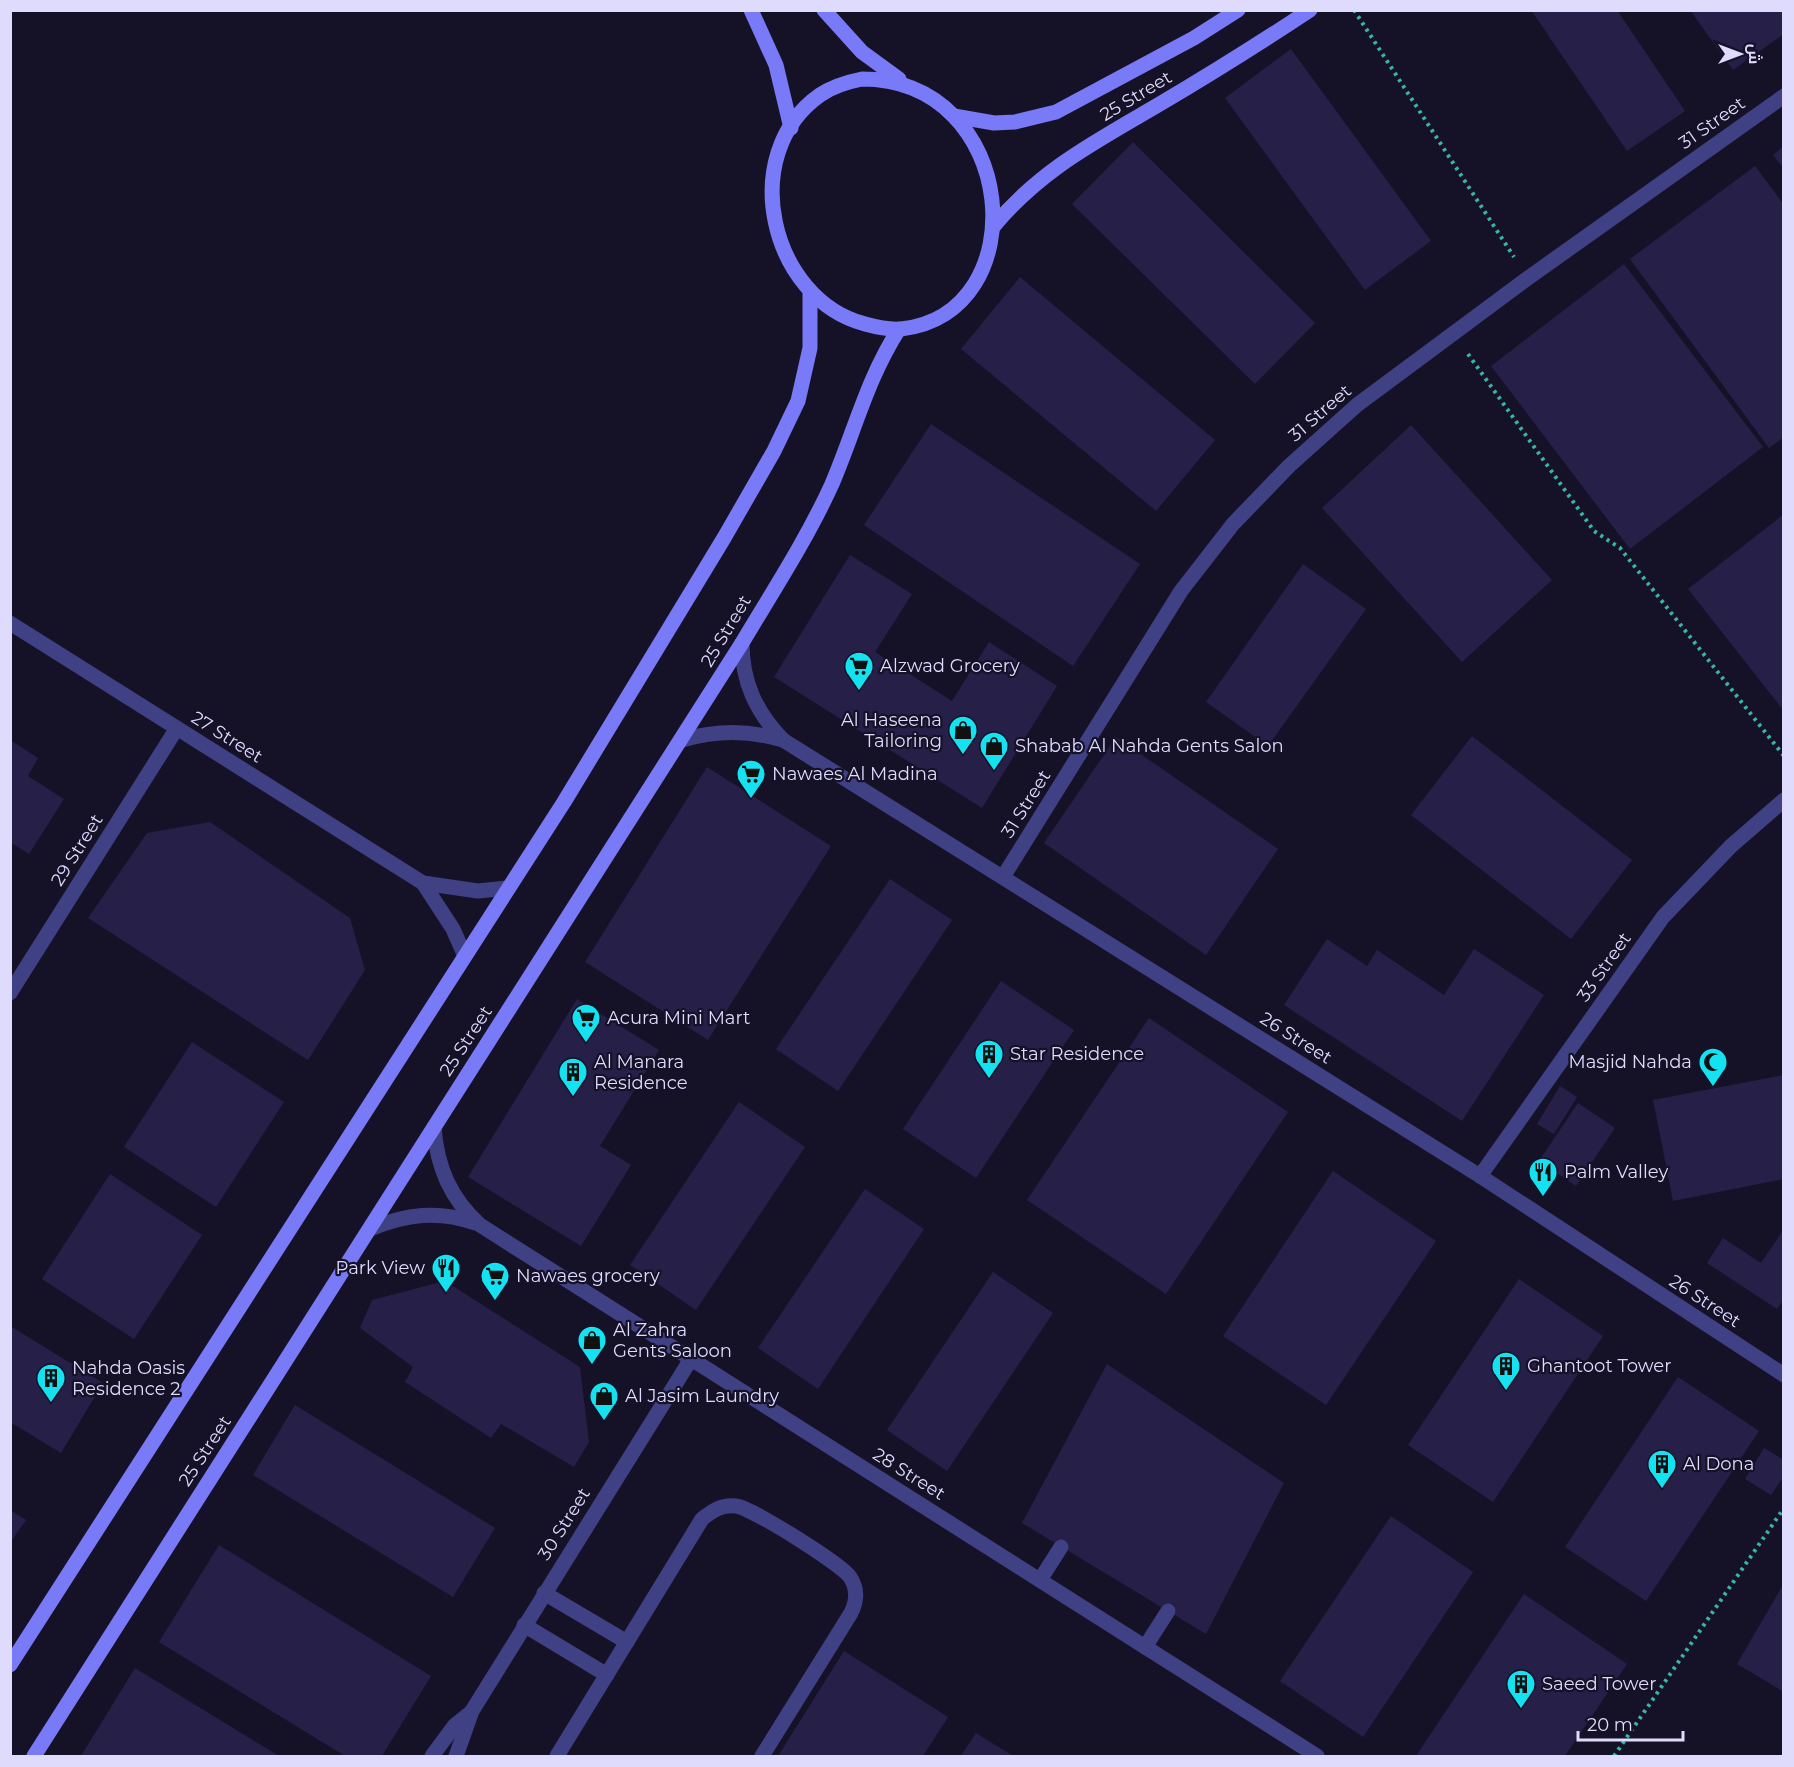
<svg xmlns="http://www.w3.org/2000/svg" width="1794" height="1767" font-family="Montserrat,Cairo,sans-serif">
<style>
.building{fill:#261f48}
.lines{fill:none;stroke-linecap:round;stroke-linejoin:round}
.path{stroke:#38b4a8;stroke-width:4;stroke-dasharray:3 4.5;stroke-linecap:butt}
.lane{stroke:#404084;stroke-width:15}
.street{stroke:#404084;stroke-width:15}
.secondary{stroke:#787af7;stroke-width:15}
.labels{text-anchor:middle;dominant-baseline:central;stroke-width:4.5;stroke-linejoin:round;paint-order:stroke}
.street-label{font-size:18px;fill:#dedbfd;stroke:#151228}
.poi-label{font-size:18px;fill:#dedbfd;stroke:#151228;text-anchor:start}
</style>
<rect width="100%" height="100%" fill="#151228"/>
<g class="building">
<path d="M1531,10H1617L1685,111L1627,151Z"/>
<path d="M1690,10H1784V34L1733,70Z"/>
<path d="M1291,49L1431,241L1365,290L1225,98Z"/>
<path d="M1133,142L1315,323L1255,384L1072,204Z"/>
<path d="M1784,146V169L1773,155Z"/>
<path d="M1755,166L1784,205V437L1769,448L1630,259Z"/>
<path d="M1624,264L1763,447L1630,549L1491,366Z"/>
<path d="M1020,277L1215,440L1156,511L961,349Z"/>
<path d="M931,424L1140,564L1073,666L864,525Z"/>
<path d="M1411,425L1552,580L1462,662L1322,508Z"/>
<path d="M1784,514V711L1688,589Z"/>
<path d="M850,555L912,594L875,652L952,701L989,642L1057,686L982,808L774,677Z"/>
<path d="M1303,564L1366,609L1268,746L1206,702Z"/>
<path d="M1472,736L1632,860L1571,939L1411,815Z"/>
<path d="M1116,737L1278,849L1206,955L1044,843Z"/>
<path d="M10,740L38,758L28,776L64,799L29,854L10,842Z"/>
<path d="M707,767L831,846L708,1040L585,962Z"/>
<path d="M210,822L350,918L365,970L308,1060L88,918L147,833Z"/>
<path d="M890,879L952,920L838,1091L776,1049Z"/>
<path d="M1327,939L1367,966L1377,950L1444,995L1474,949L1544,995L1462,1121L1284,1005Z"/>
<path d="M1001,981L1074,1030L976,1178L903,1129Z"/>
<path d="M577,999L659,1050L600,1146L631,1165L581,1246L468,1177Z"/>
<path d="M1149,1018L1288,1112L1166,1294L1027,1200Z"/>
<path d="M192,1042L284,1102L216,1207L124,1147Z"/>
<path d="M1784,1075V1179L1673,1201L1653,1100Z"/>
<path d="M1560,1086L1577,1097L1554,1134L1537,1124Z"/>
<path d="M739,1102L805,1147L696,1310L630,1265Z"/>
<path d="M1578,1103L1615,1128L1576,1186L1539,1161Z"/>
<path d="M1333,1171L1436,1241L1326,1405L1223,1336Z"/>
<path d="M110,1174L202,1235L134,1339L42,1279Z"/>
<path d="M865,1189L924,1229L818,1389L758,1348Z"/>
<path d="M1784,1229V1299L1777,1309L1707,1263L1723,1238L1761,1263Z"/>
<path d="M993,1272L1053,1313L947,1471L887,1430Z"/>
<path d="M1519,1279L1603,1336L1493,1502L1408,1445Z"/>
<path d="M445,1281L580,1367L589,1442L574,1467L501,1424L491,1438L405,1382L413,1367L360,1328L372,1300Z"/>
<path d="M10,1326L103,1383L61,1453L10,1422Z"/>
<path d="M1107,1364L1284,1483L1206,1634L1022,1523Z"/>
<path d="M1678,1377L1759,1431L1646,1601L1565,1547Z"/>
<path d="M295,1405L495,1528L453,1597L253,1475Z"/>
<path d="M1764,1448L1784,1460V1476L1771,1495L1745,1479Z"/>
<path d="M10,1510L26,1520L10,1543Z"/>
<path d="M1391,1516L1473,1572L1363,1737L1280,1681Z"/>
<path d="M219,1545L431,1676L382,1756H345L159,1642Z"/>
<path d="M1784,1583V1692L1737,1664Z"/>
<path d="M1524,1594L1627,1664L1565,1756H1416Z"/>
<path d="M844,1651L948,1717L923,1756H778Z"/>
<path d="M135,1668L279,1756H81Z"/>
<path d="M976,1733L1013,1756H961Z"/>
</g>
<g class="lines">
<g class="path">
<path d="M1354,10L1514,257"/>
<path d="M1468,354L1594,531L1620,548L1784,756"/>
<path d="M1614,1756L1784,1508"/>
</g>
<g class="lane">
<path d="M1040,1580L1061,1547"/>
<path d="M544,1593L627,1642"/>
<path d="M524,1625L607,1675"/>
<path d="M1145,1647L1168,1611"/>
<path d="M557,1756L702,1519C712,1511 722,1504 736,1506C752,1508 841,1564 850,1577C858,1589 857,1601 851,1613L762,1756"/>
</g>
<g class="street">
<path d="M10,623L423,883L478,891L507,888"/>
<path d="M742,643C742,682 756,712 783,740L1480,1176L1784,1375"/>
<path d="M682,740C717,730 748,730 783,740"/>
<path d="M1003,877L1181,591L1233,524L1289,466L1357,405L1528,278L1784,96"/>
<path d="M423,883L453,929L464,954"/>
<path d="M10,993L177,728"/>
<path d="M434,1127C437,1167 450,1198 480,1225L1317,1756"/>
<path d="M1480,1176L1663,917L1731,846L1784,800"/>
<path d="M370,1229C406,1214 438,1210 475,1223"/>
<path d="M432,1756L455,1725L470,1713"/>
<path d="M456,1756L472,1711L691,1359"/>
</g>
<g class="secondary">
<path d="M751,10L776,65L791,128"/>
<path d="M824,10L862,52L899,79"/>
<path d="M862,79C1019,79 1038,314 901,329C889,330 876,327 865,324C770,299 736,154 820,95C833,86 847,82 862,79Z"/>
<path d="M954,116L994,123L1015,122L1056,112L1194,38L1238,10"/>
<path d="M993,227C1040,170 1095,142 1158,105C1209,75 1260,43 1310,10"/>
<path d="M10,1665L564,802L724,538L774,451L798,401L810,348V293"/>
<path d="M34,1756L742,643C773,591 807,539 832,484C855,430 867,379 899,329"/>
</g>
</g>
<defs>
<g id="supermarket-pin" transform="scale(1.5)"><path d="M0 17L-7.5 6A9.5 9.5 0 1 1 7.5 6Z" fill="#14e2f1" stroke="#151228"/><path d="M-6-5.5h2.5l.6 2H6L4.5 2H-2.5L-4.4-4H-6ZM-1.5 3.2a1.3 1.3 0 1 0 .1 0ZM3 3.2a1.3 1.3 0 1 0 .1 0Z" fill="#111"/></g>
<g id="shop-pin" transform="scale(1.5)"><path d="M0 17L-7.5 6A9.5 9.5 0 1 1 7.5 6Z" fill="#14e2f1" stroke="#151228"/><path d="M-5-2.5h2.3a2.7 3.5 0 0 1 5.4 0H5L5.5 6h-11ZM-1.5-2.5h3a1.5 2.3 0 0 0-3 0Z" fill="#111"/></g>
<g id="building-pin" transform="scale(1.5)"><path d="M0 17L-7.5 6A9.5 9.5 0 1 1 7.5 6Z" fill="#14e2f1" stroke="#151228"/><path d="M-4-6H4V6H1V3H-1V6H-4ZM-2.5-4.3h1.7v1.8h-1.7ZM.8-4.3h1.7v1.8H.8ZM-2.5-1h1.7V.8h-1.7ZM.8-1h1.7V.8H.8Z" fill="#111"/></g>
<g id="mosque-pin" transform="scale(1.5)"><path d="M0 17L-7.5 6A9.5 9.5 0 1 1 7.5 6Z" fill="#14e2f1" stroke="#151228"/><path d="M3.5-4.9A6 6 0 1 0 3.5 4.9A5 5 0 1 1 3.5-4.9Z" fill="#111"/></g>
<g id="restaurant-pin" transform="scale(1.5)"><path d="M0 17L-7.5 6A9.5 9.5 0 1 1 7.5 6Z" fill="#14e2f1" stroke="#151228"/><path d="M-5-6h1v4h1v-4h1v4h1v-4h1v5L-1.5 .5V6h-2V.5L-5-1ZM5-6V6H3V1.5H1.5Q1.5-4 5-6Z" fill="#111"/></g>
</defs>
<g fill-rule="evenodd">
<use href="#supermarket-pin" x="859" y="666"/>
<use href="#shop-pin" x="963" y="730"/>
<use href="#shop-pin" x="994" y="746"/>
<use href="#supermarket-pin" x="751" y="774"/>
<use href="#supermarket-pin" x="586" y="1018"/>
<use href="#building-pin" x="989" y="1054"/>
<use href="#mosque-pin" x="1713" y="1062"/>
<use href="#building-pin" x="573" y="1072"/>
<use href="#restaurant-pin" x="1543" y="1172"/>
<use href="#restaurant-pin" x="446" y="1268"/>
<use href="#supermarket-pin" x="495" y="1276"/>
<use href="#shop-pin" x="592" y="1340"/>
<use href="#building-pin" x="1506" y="1366"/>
<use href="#building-pin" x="51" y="1378"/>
<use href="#shop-pin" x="604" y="1396"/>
<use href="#building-pin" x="1662" y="1464"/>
<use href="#building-pin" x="1521" y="1684"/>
</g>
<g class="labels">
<g class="street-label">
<text transform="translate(1136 96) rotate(-31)">25 Street</text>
<text transform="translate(1712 123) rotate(-35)">31 Street</text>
<text transform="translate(1320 413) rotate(-41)">31 Street</text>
<text transform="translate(726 631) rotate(-59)">25 Street</text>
<text transform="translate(227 737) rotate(32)">27 Street</text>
<text transform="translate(1026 804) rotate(-58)">31 Street</text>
<text transform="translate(77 850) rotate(-58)">29 Street</text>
<text transform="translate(1604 967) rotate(-55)">33 Street</text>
<text transform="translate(1296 1038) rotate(32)">26 Street</text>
<text transform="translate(466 1041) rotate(-57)">25 Street</text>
<text transform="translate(1705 1301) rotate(33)">26 Street</text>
<text transform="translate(205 1451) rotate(-57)">25 Street</text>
<text transform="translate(909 1474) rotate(32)">28 Street</text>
<text transform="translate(564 1524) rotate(-58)">30 Street</text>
</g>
<g class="poi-label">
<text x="880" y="666">Alzwad Grocery</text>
<text x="942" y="720" text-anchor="end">Al Haseena<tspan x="942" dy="21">Tailoring</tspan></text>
<text x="1015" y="746">Shabab Al Nahda Gents Salon</text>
<text x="772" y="774">Nawaes Al Madina</text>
<text x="607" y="1018">Acura Mini Mart</text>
<text x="1010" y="1054">Star Residence</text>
<text x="594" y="1062">Al Manara<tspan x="594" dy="21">Residence</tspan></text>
<text x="1692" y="1062" text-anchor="end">Masjid Nahda</text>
<text x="1564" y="1172">Palm Valley</text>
<text x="425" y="1268" text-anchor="end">Park View</text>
<text x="516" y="1276">Nawaes grocery</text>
<text x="613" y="1330">Al Zahra<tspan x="613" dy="21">Gents Saloon</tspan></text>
<text x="1527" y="1366">Ghantoot Tower</text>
<text x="72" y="1368">Nahda Oasis<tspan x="72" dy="21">Residence 2</tspan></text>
<text x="625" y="1396">Al Jasim Laundry</text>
<text x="1683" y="1464">Al Dona</text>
<text x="1542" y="1684">Saeed Tower</text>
</g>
</g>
<rect width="1794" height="1767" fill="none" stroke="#dedbfd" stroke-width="24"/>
<g transform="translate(1740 54) rotate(90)" stroke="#151228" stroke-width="4.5" paint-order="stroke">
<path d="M0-4.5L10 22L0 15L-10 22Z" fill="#dedbfd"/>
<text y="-9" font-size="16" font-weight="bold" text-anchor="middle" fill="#dedbfd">ش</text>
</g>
<path d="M1578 1731v9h105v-9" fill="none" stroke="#dedbfd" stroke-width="3"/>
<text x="1587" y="1731" font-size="18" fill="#dedbfd" stroke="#151228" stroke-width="4.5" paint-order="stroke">20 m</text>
</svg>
